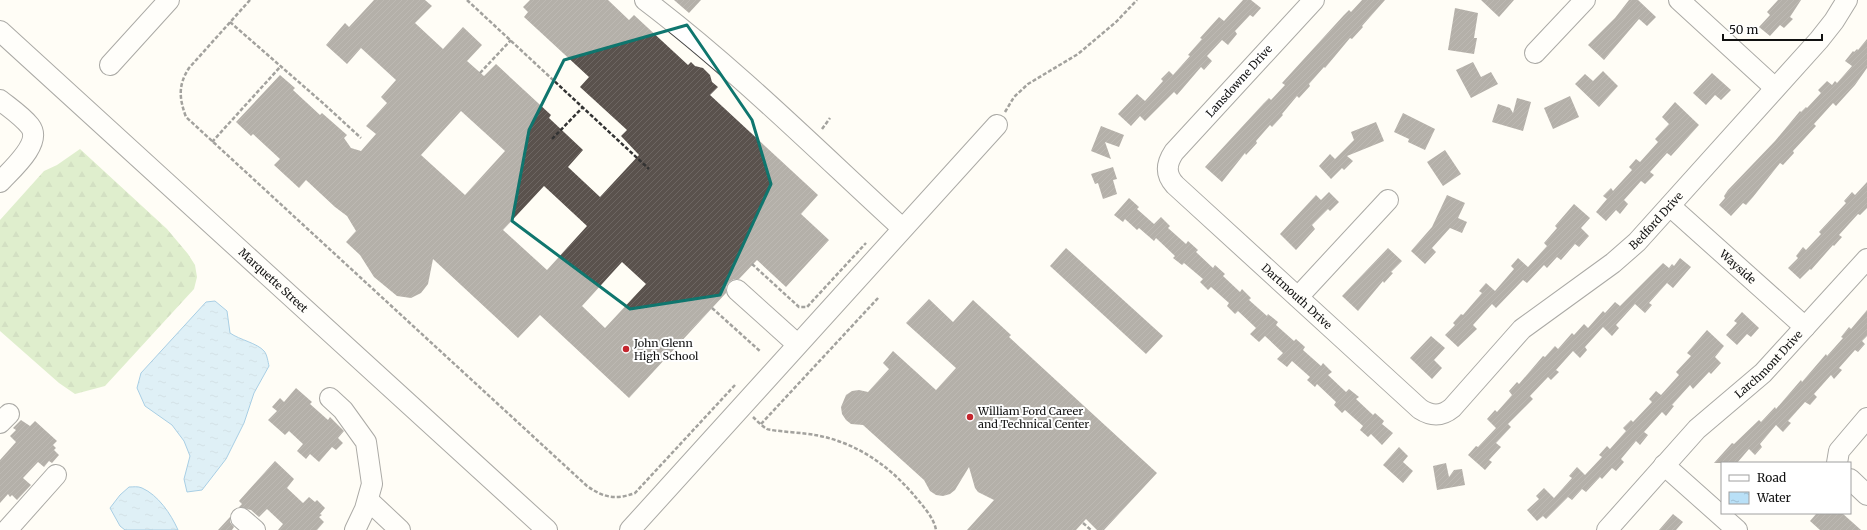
<svg xmlns="http://www.w3.org/2000/svg" width="1867" height="530" font-family="Merriweather,serif">
<style>
.forest{fill:url(#forest-firs)}
.water{fill:url(#water-ripples);stroke:#3f96cf}
.building{fill:url(#building-hatch);fill-rule:evenodd}
.lines{fill:none;stroke-linecap:round;stroke-linejoin:round}
.minor-casing{stroke:#444;stroke-width:22}
.path{stroke:#333;stroke-width:2.5;stroke-dasharray:4 2;stroke-linecap:butt}
.minor{stroke:#fff;stroke-width:20}
.marked{fill:none;stroke:#0f766e;stroke-width:3;stroke-linejoin:round}
.poi-dot{fill:#c4262e;stroke:#fff;stroke-width:1.5}
.labels{text-anchor:middle;dominant-baseline:central;stroke-width:4;stroke-linejoin:round;paint-order:stroke}
.street-label{font-size:11px;fill:#111;stroke:#fff}
.poi-label{font-size:11px;fill:#111;stroke:#fff;text-anchor:start}
</style>
<defs>
<pattern id="forest-firs" width="22" height="20" patternUnits="userSpaceOnUse"><rect width="22" height="20" fill="#b9dc9c"/><path d="M5 1l3.5 6h-7zM16 11l3.5 6h-7z" fill="#9ebc85"/></pattern>
<pattern id="water-ripples" width="26" height="14" patternUnits="userSpaceOnUse"><rect width="26" height="14" fill="#b9e0f7"/><path d="M2 4q2-2 4 0t4 0M15 11q2-2 4 0t4 0" fill="none" stroke="#9ebfd3"/></pattern>
<pattern id="building-hatch" width="6" height="6" patternUnits="userSpaceOnUse"><rect width="6" height="6" fill="#5a524d"/><path d="M-1 1l2-2M0 6l6-6M5 7l2-2" fill="none" stroke="#6d6662"/></pattern>
</defs>
<rect width="100%" height="100%" fill="#fffdf5"/>
<path class="forest" d="M80,149L167,229L188,254L195,265L197,277L194,289L105,386L75,394L59,383L0,331V220L44,171L57,165Z"/>
<g class="water">
<path d="M215,301L227,311L230,333C240,340 257,343 264,351C267,354 268,362 269,366L254,393L244,423L226,459L202,490L187,492L184,479L190,456L184,441L172,425L145,406L137,388L141,373L206,302Z"/>
<path d="M129,487C133,487 138,486 142,488C158,495 171,514 178,530H125L120,526L110,508L120,495Z"/>
</g>
<g class="building">
<path d="M374,0H425L432,6L415,23L443,49L463,27L482,45L467,61L484,76L496,64L551,115L549,118L583,150L568,167L600,197L639,155L621,136L627,130L580,87L589,77L524,17L528,12L523,7L530,0H608L629,20L634,15L688,65L691,62L695,66L703,68L710,75L712,82L718,87L710,95L818,195L801,214L829,240L786,287L757,260L739,279H734L729,282L726,287V293L629,398L540,315L518,338L433,259L428,284L421,293L411,298L397,296L374,277L360,255L346,242L356,231L347,216L335,207L306,180L299,188L274,165L280,159L253,134L251,136L236,122L280,75L295,88L293,90L320,115L322,113L347,135L344,138L351,148L361,151L376,134L366,126L387,103L381,97L396,80L361,48L347,64L326,45L345,23L349,27ZM461,111L505,151L465,195L421,155ZM544,186L587,226L547,270L503,230ZM622,262L646,284L605,328L582,306Z"/>
<path d="M674,0H701L689,13Z"/>
<path d="M1243,0H1251L1261,8L1253,17L1250,15L1235,31L1237,34L1228,45L1222,40L1207,56L1212,61L1204,70L1201,67L1177,95L1174,92L1145,121L1140,116L1131,126L1118,114L1137,94L1145,101L1163,81L1161,79L1169,71L1173,75L1190,56L1188,55L1202,39L1200,38L1219,17L1224,21Z"/>
<path d="M1362,0H1385L1362,26L1363,27L1352,39L1350,38L1325,68L1324,67L1309,84L1310,86L1299,98L1297,96L1282,114L1283,115L1272,127L1270,125L1256,141L1257,143L1246,155L1245,153L1222,182L1205,167L1264,103L1269,98L1271,100L1285,85L1282,83L1344,15L1349,10L1351,12Z"/>
<path d="M1481,0H1514L1499,17Z"/>
<path d="M1629,0H1638L1656,17L1647,26L1639,19L1604,60L1588,45L1615,18Z"/>
<path d="M1778,0H1801L1790,17L1793,19L1784,28L1780,25L1770,36L1759,27L1770,15L1767,12Z"/>
<path d="M1455,8L1478,13L1474,38H1477L1474,54L1448,50Z"/>
<path d="M1867,39V68L1855,85L1836,106L1833,103L1814,124L1816,126L1793,151L1794,153L1783,165L1780,163L1753,197L1746,205L1743,203L1731,216L1719,205L1725,198L1724,196L1728,190L1775,141L1800,111L1801,112L1806,107L1807,108L1821,93L1818,90L1827,81L1832,85L1835,81L1837,83L1852,66L1845,61L1853,51L1854,52L1857,49L1858,50Z"/>
<path d="M1473,62L1481,77L1491,72L1498,84L1471,98L1456,70Z"/>
<path d="M1603,71L1618,86L1599,107L1575,84L1585,74L1593,81Z"/>
<path d="M1712,73L1731,90L1721,100L1715,95L1706,105L1693,93Z"/>
<path d="M1570,96L1579,117L1553,129L1544,108Z"/>
<path d="M1517,98L1531,102L1523,131L1492,122L1498,104L1510,108L1513,113Z"/>
<path d="M1675,102L1699,125L1671,156L1667,153L1650,172L1654,175L1645,184L1641,181L1624,200L1628,204L1620,214L1616,210L1606,221L1596,212L1607,199L1603,196L1611,188L1613,191L1632,170L1629,167L1636,159L1640,162L1658,142L1655,139L1669,124L1662,117Z"/>
<path d="M1403,113L1435,129L1425,150L1408,142L1409,139L1394,132Z"/>
<path d="M1376,122L1384,141L1347,156L1353,161L1344,170L1342,168L1331,179L1319,166L1330,154L1335,159L1354,140L1351,132Z"/>
<path d="M1101,126L1124,135L1119,147L1105,142L1111,159L1091,151Z"/>
<path d="M1445,150L1461,174L1443,186L1427,162Z"/>
<path d="M1113,167L1117,179L1113,180L1117,194L1103,199L1098,183L1095,184L1091,174Z"/>
<path d="M1867,182V208L1860,215L1858,214L1839,235L1842,237L1834,246L1833,245L1811,270L1810,269L1800,279L1788,268L1798,258L1796,256L1803,247L1806,250L1821,234L1819,232L1846,203L1844,201L1852,192L1855,195Z"/>
<path d="M1329,192L1339,202L1330,211L1328,209L1312,225L1315,229L1296,250L1280,234L1316,195L1321,200Z"/>
<path d="M1447,195L1465,203L1458,218L1467,222L1462,233L1450,228L1432,248L1436,252L1425,264L1411,251L1432,227Z"/>
<path d="M1129,198L1139,207L1137,209L1154,224L1161,217L1170,226L1168,228L1186,244L1188,241L1198,250L1196,252L1213,268L1215,265L1225,274L1223,276L1240,292L1242,289L1251,298L1249,300L1267,316L1268,314L1278,322L1276,325L1294,341L1296,339L1305,347L1303,350L1321,366L1323,363L1332,372L1328,375L1346,392L1349,389L1359,397L1356,399L1373,415L1375,413L1384,421L1382,424L1393,433L1382,445L1371,434L1368,437L1360,430L1363,426L1345,410L1342,413L1334,405L1336,402L1317,384L1315,387L1307,380L1310,377L1292,361L1287,367L1277,359L1283,353L1265,336L1259,342L1250,334L1256,328L1238,311L1235,314L1227,306L1229,303L1211,287L1208,290L1200,282L1203,279L1184,263L1182,265L1173,258L1175,256L1156,238L1154,241L1139,228L1137,230L1125,219L1123,222L1114,215Z"/>
<path d="M1574,204L1590,218L1581,228L1589,236L1579,247L1575,244L1561,260L1557,257L1547,268L1544,265L1527,283L1523,280L1496,308L1492,304L1473,325L1477,329L1458,347L1445,335L1455,325L1453,323L1461,314L1463,315L1482,293L1479,291L1486,283L1495,291L1514,269L1511,266L1518,258L1528,267L1547,246L1544,243L1557,228L1555,226Z"/>
<path d="M1066,248L1163,336L1146,354L1050,266Z"/>
<path d="M1388,248L1402,261L1391,272L1393,273L1384,283L1383,281L1358,311L1342,296Z"/>
<path d="M1680,258L1691,267L1673,288L1667,283L1649,303L1652,305L1645,313L1635,304L1616,325L1619,328L1612,336L1603,327L1585,347L1587,350L1580,358L1573,351L1556,370L1559,372L1551,380L1548,377L1530,396L1533,399L1508,424L1511,427L1496,443L1501,447L1489,460L1492,462L1485,470L1468,455L1476,446L1478,447L1496,428L1487,419L1495,410L1497,412L1512,395L1509,391L1517,382L1519,384L1543,356L1545,357L1555,346L1558,349L1572,333L1574,335L1584,324L1588,328L1603,311L1605,313L1615,302L1620,306L1663,263L1669,268L1672,264L1674,266Z"/>
<path d="M929,299L953,322L973,300L1011,335L1009,337L1157,473L1104,530H1097L1086,519L1076,530H967L994,500L978,492L975,488L969,467L955,490L950,494L943,496L936,495L930,491L924,480L863,425L851,424L846,420L842,414L841,407L846,395L852,391L859,390L868,392L889,369L883,363L893,351L936,390L956,368L906,323Z"/>
<path d="M1867,310V336L1862,341L1865,344L1858,352L1855,350L1839,368L1842,370L1834,379L1831,375L1814,394L1817,397L1810,405L1805,402L1788,421L1791,423L1783,432L1776,425L1760,444L1762,447L1755,455L1749,449L1737,463H1714L1732,443L1734,444L1759,420L1761,422L1775,407L1776,409L1801,380L1802,382L1826,354L1827,356L1843,338L1841,337L1849,327L1851,329Z"/>
<path d="M1742,312L1759,328L1751,337L1747,334L1737,345L1726,335L1737,323L1734,321Z"/>
<path d="M1707,330L1724,346L1715,357L1721,363L1711,374L1709,372L1693,389L1690,385L1672,405L1674,406L1666,416L1662,412L1644,432L1648,435L1640,445L1636,441L1621,459L1624,462L1616,471L1612,468L1602,479L1600,477L1586,492L1582,489L1572,500L1568,497L1546,519L1543,516L1537,521L1527,510L1539,499L1536,496L1544,488L1554,498L1572,478L1569,476L1577,467L1585,475L1602,457L1599,455L1607,446L1610,449L1626,431L1623,428L1631,420L1633,422L1652,402L1649,399L1656,391L1661,395L1679,375L1676,372L1691,356L1687,353Z"/>
<path d="M1431,336L1445,348L1434,360L1442,368L1432,379L1410,358Z"/>
<path d="M296,388L312,402L310,404L328,420L330,417L344,431L338,438L343,443L336,450L332,447L319,462L310,454L306,459L297,451L303,444L289,431L285,435L268,420L277,411L272,407L280,398L284,402Z"/>
<path d="M21,420L30,426L35,421L57,441L53,445L56,448L54,450L59,455L52,463L49,461L44,467L38,462L23,478L31,485L17,500L12,495L10,497L8,494L0,503V460L16,442L10,436L16,430L13,428Z"/>
<path d="M1399,447L1408,456L1403,462L1413,471L1403,483L1383,465Z"/>
<path d="M275,461L294,479L287,488L303,503L309,497L315,502L317,500L325,508L320,514L322,515L319,517L324,522L317,530H278L283,524L267,509L259,517L251,510L239,507L242,504L239,501Z"/>
<path d="M1446,463L1449,477L1454,470L1462,469L1465,485L1437,490L1433,466Z"/>
<path d="M1817,513H1842L1861,530H1820L1810,521Z"/>
<path d="M1673,514L1683,522L1676,530H1659Z"/>
<path d="M230,517V522L234,527L232,530H218Z"/>
</g>
<g class="lines">
<g class="minor-casing">
<g id="minor">
<path d="M645,0C736,69 818,151 902,228"/>
<path id="s1" d="M1314,0L1174,152C1166,164 1165,174 1175,185L1420,409C1431,416 1441,417 1452,408L1522,329L1613,263L1637,242L1819,40L1834,21L1847,0"/>
<path d="M1679,0L1775,88"/>
<path id="s2" d="M0,31L547,530"/>
<path d="M1535,53L1585,0"/>
<path d="M110,65L169,0"/>
<path d="M0,100C10,108 22,116 30,126C43,143 11,170 0,182"/>
<path id="s3" d="M1670,206L1805,327"/>
<path d="M737,290L797,344"/>
<path d="M1298,297L1388,200"/>
<path d="M330,398L343,410L366,442L372,484L365,509L355,530"/>
<path d="M0,423L9,414"/>
<path d="M1837,463L1839,451L1867,418"/>
<path d="M1664,465L1737,530"/>
<path d="M1850,479L1867,495"/>
<path d="M368,500L400,530"/>
<path d="M241,518L255,530"/>
<path d="M7,530L56,475"/>
<path d="M630,530L997,125"/>
<path id="s4" d="M1607,530L1697,429L1763,373L1867,259"/>
</g>
</g>
<g class="path">
<path d="M250,0L189,68C178,85 179,98 186,117L587,486C604,498 616,500 635,493L735,385"/>
<path d="M467,0L649,169"/>
<path d="M230,22L324,104L361,138"/>
<path d="M480,73L511,40"/>
<path d="M1005,112L1014,97L1028,84L1078,54L1116,22L1137,0"/>
<path d="M822,129L830,118"/>
<path d="M552,139L583,107"/>
<path d="M212,142L281,66"/>
<path d="M752,264L799,307H807L866,243"/>
<path d="M712,308L761,352"/>
<path d="M753,417C757,421 762,426 767,429C771,431 807,433 815,435C855,442 887,464 913,494C921,504 934,517 936,530"/>
<path d="M761,424L879,297"/>
<path d="M1083,523L1091,530"/>
</g>
<use href="#minor" class="minor"/>
</g>
<path d="M0 0H1867V530H0ZM687,25L752,120L771,184L720,295L630,309L512,221L529,130L564,60Z" fill="#fffdf5" fill-opacity=".55" fill-rule="evenodd"/>
<path class="marked" d="M687,25L752,120L771,184L720,295L630,309L512,221L529,130L564,60Z"/>
<g class="poi-dot">
<circle cx="626" cy="349" r="4"/>
<circle cx="970" cy="417" r="4"/>
</g>
<g class="labels">
<g class="street-label">
<text transform="translate(1239 81) rotate(-48)">Lansdowne Drive</text>
<text stroke="none"><textPath href="#s1" startOffset="888">Bedford Drive</textPath></text>
<text stroke="none"><textPath href="#s3" startOffset="91">Wayside</textPath></text>
<text stroke="none"><textPath href="#s2" startOffset="370">Marquette Street</textPath></text>
<text stroke="none"><textPath href="#s1" startOffset="408">Dartmouth Drive</textPath></text>
<text stroke="none"><textPath href="#s4" startOffset="232">Larchmont Drive</textPath></text>
</g>
<g class="poi-label">
<text x="634" y="343">John Glenn<tspan x="634" dy="13">High School</tspan></text>
<text x="978" y="411">William Ford Career<tspan x="978" dy="13">and Technical Center</tspan></text>
</g>
</g>
<rect x="1721" y="462" width="130" height="52" fill="#ffffff" stroke="#a0a0a0"/>
<rect x="1729" y="475" width="20" height="6" fill="#ffffff" stroke="#a0a0a0"/>
<text x="1757" y="482" font-size="12" fill="#111111">Road</text>
<rect x="1729" y="492" width="20" height="12" fill="url(#water-ripples)" stroke="#a0a0a0"/>
<text x="1757" y="502" font-size="12" fill="#111111">Water</text>
<path d="M1723 34v6h99v-6" fill="none" stroke="#111111" stroke-width="2"/>
<text x="1729" y="34" font-size="12" fill="#111111" stroke="#ffffff" stroke-width="3" paint-order="stroke">50 m</text>
</svg>
